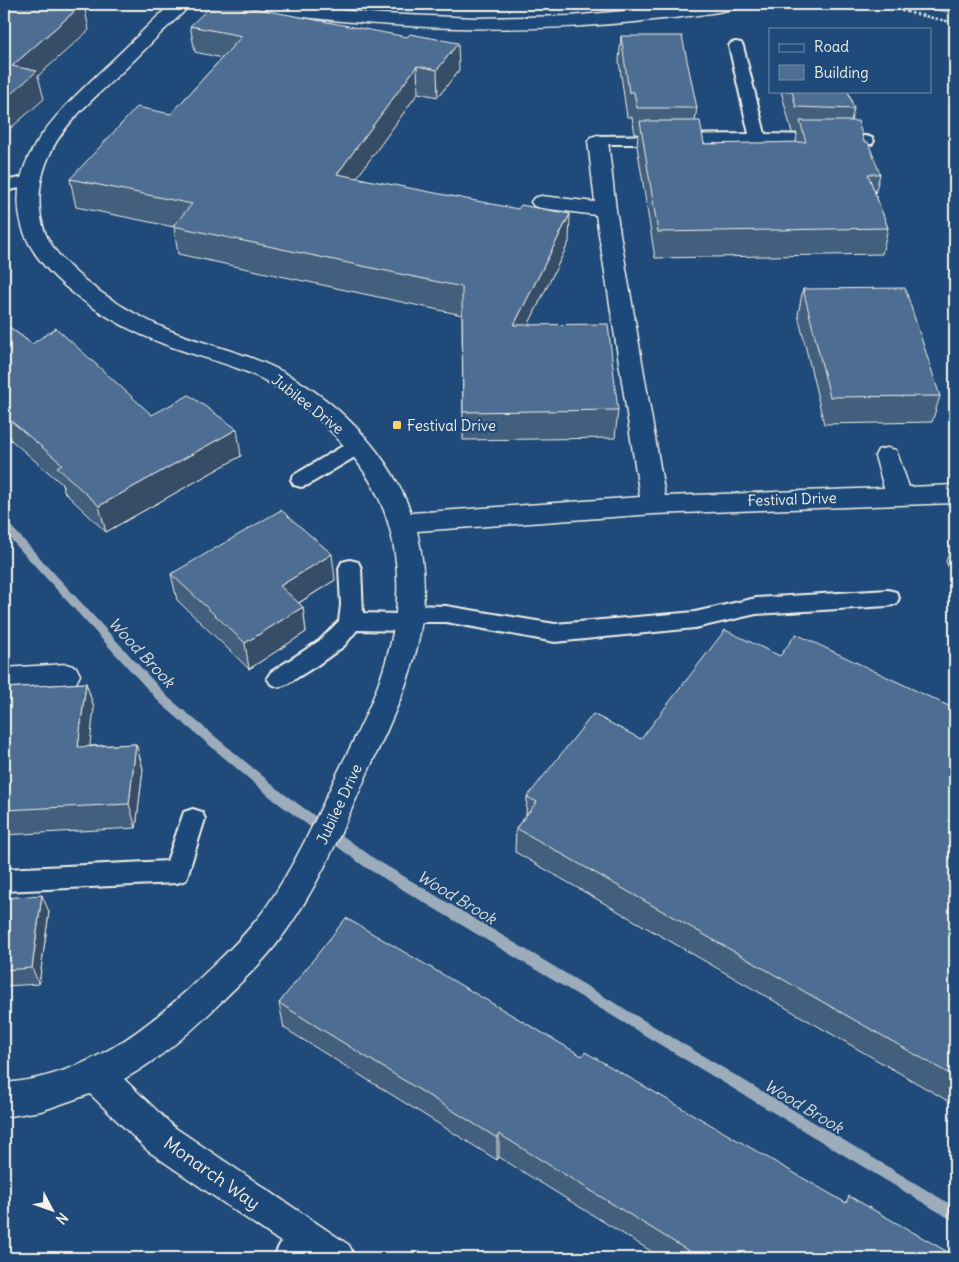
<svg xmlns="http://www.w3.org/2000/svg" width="959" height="1262" font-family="Delius,sans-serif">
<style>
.water{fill:#627e9d;stroke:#9cacbb}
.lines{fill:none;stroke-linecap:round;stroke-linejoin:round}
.stream{fill:#9cacbb;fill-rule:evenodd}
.lane-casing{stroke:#f4f1e8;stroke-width:4}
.street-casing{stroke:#f4f1e8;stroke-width:3}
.secondary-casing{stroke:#f4f1e8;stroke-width:3}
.path{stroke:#f4f1e8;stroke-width:2.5;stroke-dasharray:2.5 2.5;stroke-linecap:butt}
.lane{fill:#1f4a7a;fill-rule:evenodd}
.street{fill:#1f4a7a;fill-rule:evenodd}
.secondary{fill:#1f4a7a;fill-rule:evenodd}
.wall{fill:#425f7e;stroke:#f4f1e8}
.shaded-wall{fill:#364d66;stroke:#f4f1e8}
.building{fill:#4d6e92;stroke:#f4f1e8}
.poi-dot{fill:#ffd166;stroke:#1f4a7a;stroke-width:2}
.labels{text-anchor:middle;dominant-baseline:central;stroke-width:4.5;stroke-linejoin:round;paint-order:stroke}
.street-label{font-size:15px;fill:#f4f1e8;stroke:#1f4a7a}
.poi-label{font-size:15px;fill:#f4f1e8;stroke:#1f4a7a;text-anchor:start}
.water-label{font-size:16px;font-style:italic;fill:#dee0dd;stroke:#1f4a7a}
.near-street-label{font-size:18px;fill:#f4f1e8;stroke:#1f4a7a}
</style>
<rect width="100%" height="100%" fill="#1f4a7a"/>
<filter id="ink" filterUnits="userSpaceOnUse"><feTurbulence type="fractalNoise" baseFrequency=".02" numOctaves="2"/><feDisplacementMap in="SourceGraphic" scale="10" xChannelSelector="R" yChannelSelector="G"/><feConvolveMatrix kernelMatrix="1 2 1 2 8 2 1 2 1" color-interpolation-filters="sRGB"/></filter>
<g filter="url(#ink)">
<path class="water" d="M912,4H955V14Z"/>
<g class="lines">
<path class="stream" d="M4,522L8,523L169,698L283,793L375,859L955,1207V1222L365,867L275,801L161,704L4,532Z"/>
<g class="lane-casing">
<g id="lane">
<path d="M736,42L741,43L743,46L765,134L866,136L872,138L874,141L872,144H592L590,141L592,138L598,136L749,134L729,46L731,43Z"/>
<path d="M30,176L36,177L38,181L36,185L4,191V181Z"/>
<path d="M358,439L365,441L368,446L365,451L308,485L301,487L294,485L291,480L294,475L351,441Z"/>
<path d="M350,560L358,562L361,568L363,613L399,614L401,607L409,605L446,606L555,624L695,612L756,598L888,590L896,592L899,598L896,604L888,606L756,614L695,628L555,642L446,622H418L416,629L408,631L357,630L344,646L316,666L287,684L279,687L271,684L267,678L271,672L319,641L339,621L341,605L339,568L342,562Z"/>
<path d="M193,809L202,812L205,819L186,880L177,883L4,891V869L167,861L184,812Z"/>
<path d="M304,1221L315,1225L319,1236L307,1258H274C279,1243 289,1227 304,1221Z"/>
</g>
</g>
<g class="street-casing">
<g id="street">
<path d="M171,4H190C182,15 170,24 160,34C144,50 128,67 111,82C89,103 64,124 51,152C38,178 35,210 47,237C66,276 132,315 171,331C211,347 254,354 292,377C344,407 391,457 411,513L640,497L596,215L541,208L534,206L531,202L534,198L541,196L595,202L588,141L591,137L598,135L605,137L608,141L616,210L665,496L884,488L875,456L878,450L887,448L896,450L909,487L955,485V503L654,514L417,531C439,626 405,691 367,774C342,831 318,888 281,938C263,963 240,983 219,1004C190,1033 160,1059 124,1079L174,1127L349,1245L355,1258H304L148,1151L90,1094L41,1111L4,1117V1083C84,1077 144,1032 200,978C224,956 248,933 267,906C296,863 316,819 338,772C356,736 375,700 386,661C407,592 400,516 355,459C330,427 299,399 264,380C232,363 197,357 164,344C115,326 37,280 22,226C4,160 58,113 100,72C124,50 147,26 171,4Z"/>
<path d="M66,664L76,667L80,675L76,683L66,686L4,690V668Z"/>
</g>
</g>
<g class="secondary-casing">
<path id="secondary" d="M232,4H277L382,14L476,18L570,16L700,4H740L737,8C704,16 669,18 635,22C504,35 372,28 241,9L235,8Z"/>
</g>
<path class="path" d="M872,4L955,23"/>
<use href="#lane" class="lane"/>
<use href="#street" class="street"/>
<use href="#secondary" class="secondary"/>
</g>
<g class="wall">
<path d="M190,26L459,70L438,97L418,93L357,177L569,242L528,325L618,410L615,438L463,440L462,315L178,254L174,227L76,207L70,179L171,114L222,58L195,52Z"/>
<path d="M621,36L697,108L695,121L704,144L796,143L797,133H792L781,91H848L854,109L851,121L864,142L880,174L875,194L888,228L882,254L655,258L637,146L638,134H635L632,117H627L619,61Z"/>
<path d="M803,289L940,396L932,422L824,424L798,315Z"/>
<path d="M4,323L32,344L152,415L241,456L106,532L65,493L62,484L4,434Z"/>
<path d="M953,543H955V586L946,561Z"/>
<path d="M171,574L335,580L299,603L303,607L306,632L249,669L177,600Z"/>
<path d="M780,656L955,709V1105L515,852L516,828L526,815L527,797L641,739Z"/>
<path d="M86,683L94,708L89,746L136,744L143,769L136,828L4,835V688Z"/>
<path d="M4,898L49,912L39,984L4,986Z"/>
<path d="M279,1003L582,1056L845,1203L955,1258H662L499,1157L497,1160L284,1028Z"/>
</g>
<g class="shaded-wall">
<path d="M83,4H84L89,30L38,76L44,99L4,134V100L12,66Z"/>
<path d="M458,43L459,70L438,97L437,70Z"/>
<path d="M417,66L418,93L340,201L337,174Z"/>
<path d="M570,214L569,242L514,354V325Z"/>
<path d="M237,429L241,456L106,532L99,506Z"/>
<path d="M332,554L335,580L284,612L280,586Z"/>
<path d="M303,607L306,632L249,669L245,643Z"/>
<path d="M86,683L94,708L87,772L78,747Z"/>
<path d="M136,744L143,769L136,828L129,804Z"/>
<path d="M42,895L49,912L39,984L32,968Z"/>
<path d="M499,1134V1157L497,1160V1138Z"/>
</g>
<g class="building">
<path d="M4,4H83L12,66L37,71L4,100Z"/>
<path d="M213,4H231L407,37L410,34L458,43L437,70L417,66L337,174L518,209L521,205L570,214L514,325L608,324L618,410L463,412L462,287L173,226L192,204L70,179L137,107L171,114L242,36L190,26Z"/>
<path d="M621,36H682L697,108H637L634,92H629Z"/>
<path d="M792,91H848L854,109L796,107Z"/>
<path d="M640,121H700L704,144L806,142L800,121H858L864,142H868L880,174H868L888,228L658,232Z"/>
<path d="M905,288L940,396L830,397L803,289Z"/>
<path d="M4,323L32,344L56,328L152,415L189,395L237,429L99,506L57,467L62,464L4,415Z"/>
<path d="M281,510L332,554L280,586L303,607L245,643L171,574Z"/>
<path d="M953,543H955V550Z"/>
<path d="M725,630L780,656L796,634L955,709V1077L516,828L537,802L527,797L593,714L641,739Z"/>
<path d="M86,683L78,747L136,744L129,804L4,810V688Z"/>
<path d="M42,895L32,968L4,970V898Z"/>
<path d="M346,918L582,1056L585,1052L846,1203L849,1196L955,1256V1258H700L499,1134L497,1138L279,1003Z"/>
</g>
</g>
<rect class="poi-dot" x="392" y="420" width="10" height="10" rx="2.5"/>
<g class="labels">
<g class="street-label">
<text transform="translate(308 404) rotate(38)">Jubilee Drive</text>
<text transform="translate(792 499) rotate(-2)">Festival Drive</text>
<text transform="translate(339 804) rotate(-65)">Jubilee Drive</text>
</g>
<g class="poi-label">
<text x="407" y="425">Festival Drive</text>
</g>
<g class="water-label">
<text transform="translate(142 652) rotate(47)">Wood Brook</text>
<text transform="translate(457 897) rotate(31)">Wood Brook</text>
<text transform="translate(804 1106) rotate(31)">Wood Brook</text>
</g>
<g class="near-street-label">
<text transform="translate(212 1173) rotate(35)">Monarch Way</text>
</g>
</g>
<rect width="959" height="1262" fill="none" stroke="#1f4a7a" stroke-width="20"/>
<rect x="10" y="10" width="939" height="1242" fill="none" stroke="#f4f1e8" stroke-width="2" filter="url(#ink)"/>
<rect x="769" y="28" width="162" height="65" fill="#1f4a7a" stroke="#748da6"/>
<rect x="779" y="44" width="25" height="8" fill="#1f4a7a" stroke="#748da6"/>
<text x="814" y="52" font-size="15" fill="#f4f1e8">Road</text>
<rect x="779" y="65" width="25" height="15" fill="#4d6e92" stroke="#748da6"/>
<text x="814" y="78" font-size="15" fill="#f4f1e8">Building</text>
<g transform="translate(52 1210) rotate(131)" stroke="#1f4a7a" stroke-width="4" paint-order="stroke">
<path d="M0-4L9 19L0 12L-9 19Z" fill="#f4f1e8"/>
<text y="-8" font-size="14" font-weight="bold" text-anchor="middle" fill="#f4f1e8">N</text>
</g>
</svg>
